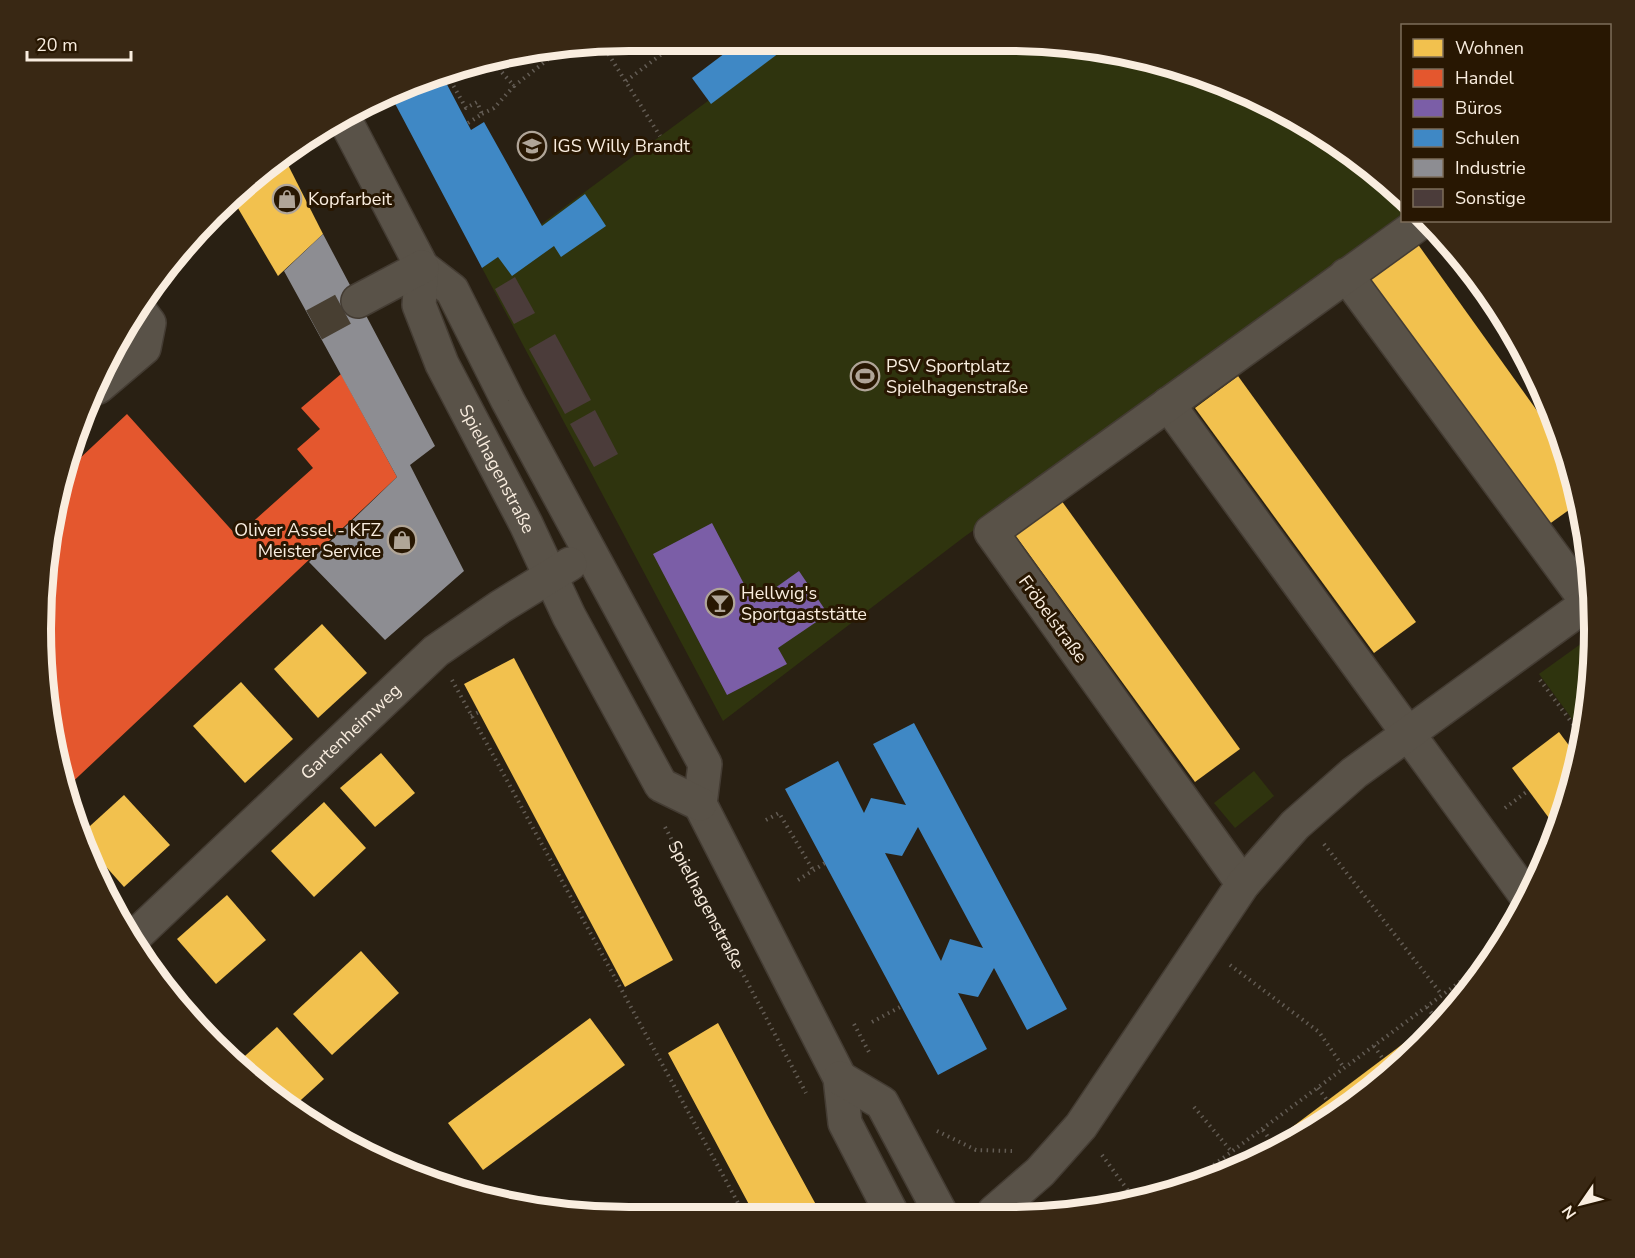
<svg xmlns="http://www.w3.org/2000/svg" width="1635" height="1258" font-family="'Nunito Sans',sans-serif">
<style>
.green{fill:#2f340e}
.homes{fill:#f2c14e}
.shops{fill:#e4572e}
.offices{fill:#7b5ea7}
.schools{fill:#3f88c5;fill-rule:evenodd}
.industry{fill:#8d8d92}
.building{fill:#4b3c3a}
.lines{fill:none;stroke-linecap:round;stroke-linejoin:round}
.minor-tunnel{stroke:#483f32;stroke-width:33;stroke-dasharray:33 16;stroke-linecap:butt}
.minor-casing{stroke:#443c33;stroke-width:36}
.path{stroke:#635c54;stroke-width:4;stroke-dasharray:1.5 4.5;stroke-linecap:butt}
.minor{stroke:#595248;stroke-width:33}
.labels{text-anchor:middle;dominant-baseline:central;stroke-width:6;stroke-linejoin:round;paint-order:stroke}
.poi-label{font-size:18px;fill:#f9eddf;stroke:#281702;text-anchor:start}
.street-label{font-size:18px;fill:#f9eddf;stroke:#281702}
.rim{fill:none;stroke:#f9eddf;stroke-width:8}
</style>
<rect width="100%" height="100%" fill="#292013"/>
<g class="green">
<path d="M789,41L1044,42L1159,61L1267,101L1364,162L1402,196V220L1407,221L964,537L723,721L482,268Z"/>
<path d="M1589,638L1593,641L1584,735L1539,674Z"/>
<path d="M1254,771L1274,796L1235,828L1214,803Z"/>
</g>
<g class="homes">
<path d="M285,159L323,234L278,276L232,198Z"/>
<path d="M1417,243L1563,447L1580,502L1548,525L1369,277Z"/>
<path d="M1238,376L1416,622L1374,653L1195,408Z"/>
<path d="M1061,500L1240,749L1195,782L1015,535Z"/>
<path d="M322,624L367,673L318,718L274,669Z"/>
<path d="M514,658L673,960L625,987L464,684Z"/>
<path d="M241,682L293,739L245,783L193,726Z"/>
<path d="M1559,732L1579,759L1557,829L1512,768Z"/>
<path d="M381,753L415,793L375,827L340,788Z"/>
<path d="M124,795L170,845L124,887L79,836Z"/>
<path d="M324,802L366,848L314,897L271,851Z"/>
<path d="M227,895L266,940L216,984L177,939Z"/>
<path d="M361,951L399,993L332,1055L293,1014Z"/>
<path d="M1452,1007L1422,1045L1333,1119L1247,1161Z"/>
<path d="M590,1018L625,1065L483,1170L448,1123Z"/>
<path d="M718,1023L767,1115L820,1212H753L668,1053Z"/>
<path d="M277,1027L324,1079L291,1109L236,1064Z"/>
</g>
<path class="shops" d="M341,374L397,477L64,790L41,629L61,476L127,414L237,536L313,468L297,449L320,429L301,408Z"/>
<path class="offices" d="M712,523L754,603L799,571L828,614L778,648L787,664L727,695L653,554Z"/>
<g class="schools">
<path d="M741,41H795L711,104L692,78Z"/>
<path d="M442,75L471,130L484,122L542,226L585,194L606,226L561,257L554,246L512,276L498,257L482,268L391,96Z"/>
<path d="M914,723L1067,1009L1027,1030L994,968L978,997L958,993L987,1049L938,1075L785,789L838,761L864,813L871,798L906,805L873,744ZM918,827L983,948L950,939L941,961L885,853L902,856Z"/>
</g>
<path class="industry" d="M323,234L435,446L410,465L464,571L385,640L309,562L397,477L284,271Z"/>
<g class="building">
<path d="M515,277L535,313L514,324L495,289Z"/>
<path d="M555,334L591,400L565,414L529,349Z"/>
<path d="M595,410L618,454L594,467L570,424Z"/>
</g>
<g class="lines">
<path class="minor-tunnel" d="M314,325L358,301"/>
<g class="minor-casing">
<g id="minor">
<path d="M343,116L422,267L452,290L508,401L705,764L700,804L840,1078L845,1123L891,1212"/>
<path id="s2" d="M422,267L419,305L442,364L526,524L569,616L661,785L700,804"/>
<path d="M1346,275L1593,610"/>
<path d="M358,301L422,267"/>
<path d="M98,387L144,348L149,323L139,310"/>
<path d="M1168,404L1527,897"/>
<path d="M1243,884L991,532L1424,220"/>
<path id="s3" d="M131,940L436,651L500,607L570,564"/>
<path d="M840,1078L882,1103L940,1212"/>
<path d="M994,1212L1040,1172L1081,1126L1243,884L1295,825L1354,773L1592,600"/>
</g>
</g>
<g class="path">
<path d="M602,44L660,136"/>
<path d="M490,59L514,86L560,50"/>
<path d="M626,81L679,41"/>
<path d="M482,114L494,108L514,86"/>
<path d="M468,123L482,114L477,102L466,108L449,78L476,61"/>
<path d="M452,680L743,1212"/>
<path d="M1540,680L1584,739"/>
<path d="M471,716L479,712"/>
<path d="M1505,808L1529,790"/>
<path d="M766,820L779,813L813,870"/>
<path id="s1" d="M665,827L806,1093"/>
<path d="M1324,844L1442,995"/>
<path d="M798,880L825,863"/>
<path d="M1230,965L1319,1032L1344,1068"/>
<path d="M1464,979L1470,987"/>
<path d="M1427,1007L1436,1019"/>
<path d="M872,1022L902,1006"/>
<path d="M854,1024L870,1054"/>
<path d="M1374,1046L1383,1059"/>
<path d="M1318,1088L1327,1100"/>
<path d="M1194,1107L1232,1152"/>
<path d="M1263,1130L1271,1141"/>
<path d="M937,1131L976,1150L1012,1151"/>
<path d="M1102,1155L1135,1200"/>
<path d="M1209,1169L1214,1177"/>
<path d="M1180,1190L1496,955"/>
</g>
<use href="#minor" class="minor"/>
</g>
<defs>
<g id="school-ring" transform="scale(1.5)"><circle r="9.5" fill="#281702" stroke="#b0a598" stroke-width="1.5"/><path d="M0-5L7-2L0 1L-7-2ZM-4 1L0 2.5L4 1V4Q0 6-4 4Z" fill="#b0a598"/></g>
<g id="shop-ring" transform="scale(1.5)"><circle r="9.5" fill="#281702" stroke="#b0a598" stroke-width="1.5"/><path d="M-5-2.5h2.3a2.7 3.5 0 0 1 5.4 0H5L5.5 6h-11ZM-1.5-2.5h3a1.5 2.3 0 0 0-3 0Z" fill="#b0a598"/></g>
<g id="stadium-ring" transform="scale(1.5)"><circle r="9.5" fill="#281702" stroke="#b0a598" stroke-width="1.5"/><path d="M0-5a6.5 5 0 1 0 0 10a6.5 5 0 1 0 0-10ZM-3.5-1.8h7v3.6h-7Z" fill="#b0a598"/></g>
<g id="bar-ring" transform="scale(1.5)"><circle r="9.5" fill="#281702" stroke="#b0a598" stroke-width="1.5"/><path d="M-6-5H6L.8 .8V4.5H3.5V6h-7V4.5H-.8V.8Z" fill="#b0a598"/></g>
</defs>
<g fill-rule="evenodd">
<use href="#school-ring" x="532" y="146"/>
<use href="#shop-ring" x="287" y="199"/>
<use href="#stadium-ring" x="865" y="376"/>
<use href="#shop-ring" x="402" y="540"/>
<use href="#bar-ring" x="720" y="603"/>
</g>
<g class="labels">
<g class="poi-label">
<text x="553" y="146">IGS Willy Brandt</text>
<text x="308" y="199">Kopfarbeit</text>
<text x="886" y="366">PSV Sportplatz<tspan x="886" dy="21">Spielhagenstraße</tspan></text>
<text x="381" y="530" text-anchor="end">Oliver Assel - KFZ<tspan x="381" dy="21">Meister Service</tspan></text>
<text x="741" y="593">Hellwig's<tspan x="741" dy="21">Sportgaststätte</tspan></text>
</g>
<g class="street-label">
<text stroke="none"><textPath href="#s2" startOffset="220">Spielhagenstraße</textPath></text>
<text transform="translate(1053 619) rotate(54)">Fröbelstraße</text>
<text stroke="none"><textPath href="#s3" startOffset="303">Gartenheimweg</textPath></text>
<text stroke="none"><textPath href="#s1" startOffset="88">Spielhagenstraße</textPath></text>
</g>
</g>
<path d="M0 0H1635V1258H0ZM629 51H1006A578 578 0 0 1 1584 629V629A578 578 0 0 1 1006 1207H629A578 578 0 0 1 51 629V629A578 578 0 0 1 629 51Z" fill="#392814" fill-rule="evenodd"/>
<path class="rim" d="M629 51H1006A578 578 0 0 1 1584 629V629A578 578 0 0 1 1006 1207H629A578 578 0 0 1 51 629V629A578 578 0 0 1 629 51Z"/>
<rect x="1401" y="24" width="210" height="198" fill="#281702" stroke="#7c6d5a" stroke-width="1.5"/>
<rect x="1413" y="39" width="30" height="18" fill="#f2c14e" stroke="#7c6d5a" stroke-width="1.5"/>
<text x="1455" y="54" font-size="18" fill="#f9eddf">Wohnen</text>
<rect x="1413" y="69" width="30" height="18" fill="#e4572e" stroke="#7c6d5a" stroke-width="1.5"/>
<text x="1455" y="84" font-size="18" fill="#f9eddf">Handel</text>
<rect x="1413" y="99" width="30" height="18" fill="#7b5ea7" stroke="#7c6d5a" stroke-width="1.5"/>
<text x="1455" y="114" font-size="18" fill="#f9eddf">Büros</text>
<rect x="1413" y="129" width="30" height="18" fill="#3f88c5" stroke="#7c6d5a" stroke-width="1.5"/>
<text x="1455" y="144" font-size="18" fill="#f9eddf">Schulen</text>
<rect x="1413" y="159" width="30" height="18" fill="#8d8d92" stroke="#7c6d5a" stroke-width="1.5"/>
<text x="1455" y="174" font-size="18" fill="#f9eddf">Industrie</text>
<rect x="1413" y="189" width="30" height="18" fill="#4b3c3a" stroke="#7c6d5a" stroke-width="1.5"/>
<text x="1455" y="204" font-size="18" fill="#f9eddf">Sonstige</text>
<g transform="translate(1581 1204) rotate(235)" stroke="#281702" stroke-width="4.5" paint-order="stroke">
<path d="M0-4.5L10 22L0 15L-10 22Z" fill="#f9eddf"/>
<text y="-9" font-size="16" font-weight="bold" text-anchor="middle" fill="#f9eddf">N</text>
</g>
<path d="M27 51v9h104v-9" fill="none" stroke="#f9eddf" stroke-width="3"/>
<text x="36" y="51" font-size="18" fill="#f9eddf" stroke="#281702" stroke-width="4.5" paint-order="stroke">20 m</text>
</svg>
